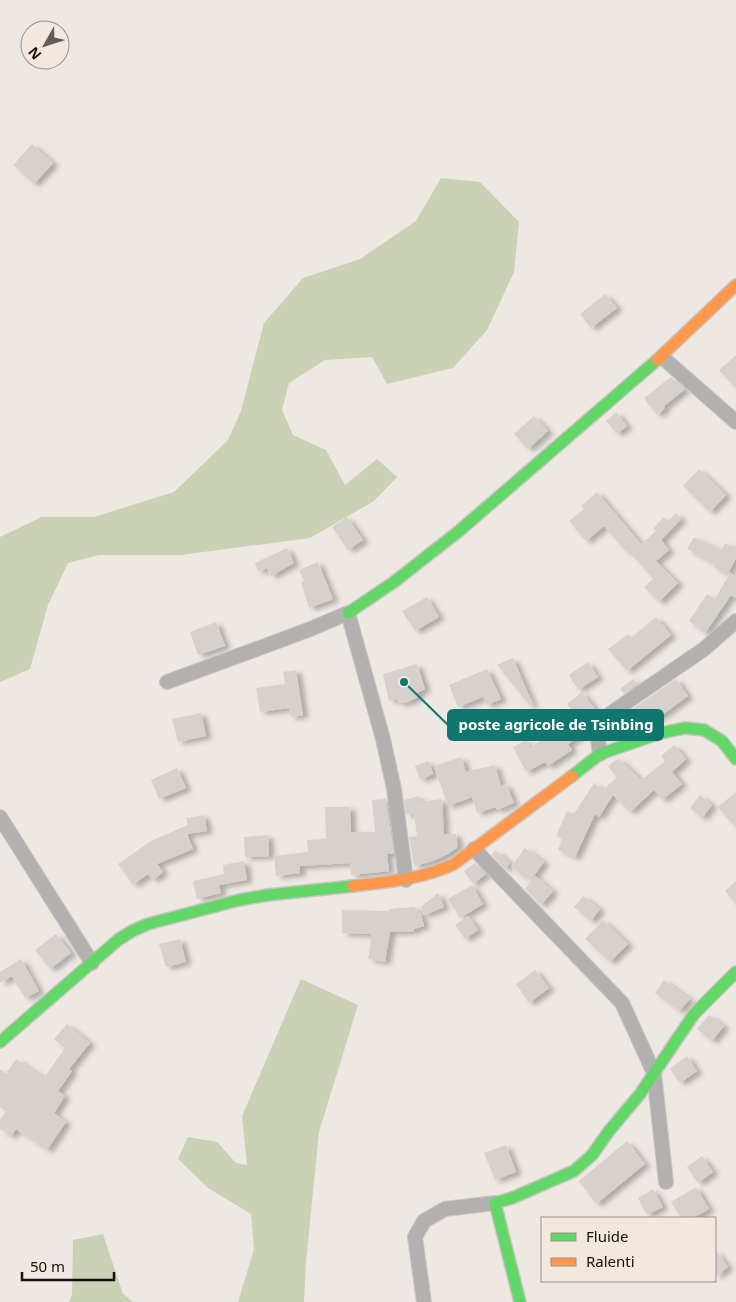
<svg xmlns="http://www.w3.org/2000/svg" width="736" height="1302" font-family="'Noto Sans',sans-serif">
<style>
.green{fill:#cad1b4}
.building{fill:#d6d1cd;filter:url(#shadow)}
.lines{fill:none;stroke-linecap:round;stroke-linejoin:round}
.street-casing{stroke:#cac5c2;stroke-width:16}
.fast-casing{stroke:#cac5c2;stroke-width:14}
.slow-casing{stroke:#cac5c2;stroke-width:14}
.street{stroke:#b3b0b0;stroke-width:14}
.fast{stroke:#63d668;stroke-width:11}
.slow{stroke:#ff974d;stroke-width:11}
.leader{fill:none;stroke:#0f766e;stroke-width:2}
.callout-dot{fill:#0f766e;stroke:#f3e8de;stroke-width:2}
.callout{fill:#0f766e;stroke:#0f766e;stroke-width:2}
.callout-label{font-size:15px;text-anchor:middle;font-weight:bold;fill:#fff}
</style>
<defs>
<filter id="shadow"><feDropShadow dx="5.5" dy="3" stdDeviation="2.5" flood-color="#0004"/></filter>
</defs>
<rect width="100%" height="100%" fill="#eee8e3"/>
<g class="green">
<path d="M441,178L480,182L519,222L514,272L487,330L453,368L387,384L372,357L325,360L289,383L282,410L293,435L326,450L345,485L377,459L397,477L374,501L310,538L181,555H99L68,563L48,605L30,669L0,682V537L42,517H94L174,492L228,440L241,411L264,323L303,278L360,259L416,221Z"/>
<path d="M301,979L358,1005L319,1132L306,1262L304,1302H238L254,1249L251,1214L208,1188L178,1159L188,1137L217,1142L236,1163L247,1165L242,1116Z"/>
<path d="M103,1234L123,1294L133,1302H69L72,1295L73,1240Z"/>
</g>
<g class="building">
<path d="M32,144L53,163L34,184L13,165Z"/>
<path d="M605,294L617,308L591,328L580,314Z"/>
<path d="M736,355V389L719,370Z"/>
<path d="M671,377L685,389L664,406L665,408L657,415L644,398Z"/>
<path d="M616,412L627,426L617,434L606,421Z"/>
<path d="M534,416L548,431L528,449L514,434Z"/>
<path d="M699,469L726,495L710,512L683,486Z"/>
<path d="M597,492L641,544L656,531L653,529L664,517L668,521L676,513L681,519L661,540L669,550L656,561L678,583L659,602L644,587L653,579L628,550L626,552L604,526L586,541L569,521L584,509L581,506Z"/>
<path d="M347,517L363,540L348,550L332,527Z"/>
<path d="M694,537L721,551L725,543L736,549V558L728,574L713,567L715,564L687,549Z"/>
<path d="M287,548L294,563L271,576L267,568L258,572L255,563Z"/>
<path d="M318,562L333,599L309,608L301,582L304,581L299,570Z"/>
<path d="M730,573L736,577V598L731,595L705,633L689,621L707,594L715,599Z"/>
<path d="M427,597L439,617L415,631L402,611Z"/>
<path d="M656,617L671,635L627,671L608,649L628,634L631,638Z"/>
<path d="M216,622L225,646L198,655L190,632Z"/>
<path d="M513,658L533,705L530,706L497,665Z"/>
<path d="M588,662L598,677L578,690L569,675Z"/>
<path d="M417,664L425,689L417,693L418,697L408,702L398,703L397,699L389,701L383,674Z"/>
<path d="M487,669L501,699L487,705L483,697L458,707L449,685Z"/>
<path d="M296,670L303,715L291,717L289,708L260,712L256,688L285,684L283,672Z"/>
<path d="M633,679L637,684L624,694L620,689Z"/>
<path d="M676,679L688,696L651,723L652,724L612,738L609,732V725Z"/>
<path d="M582,692L597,712L588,725L578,733L580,736L568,744L572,750L548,766L545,762L526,772L513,747L526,740L530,748L559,727L557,723L573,712L567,704Z"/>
<path d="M201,713L206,736L178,742L172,719Z"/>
<path d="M674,745L686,759L672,772L682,784L662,800L654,790L630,812L613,795L599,817L595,814L575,857L558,850L562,839L556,836L567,811L574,814L594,783L603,790L617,777L608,767L614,761L619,759L641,780L665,761L661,756Z"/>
<path d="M461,757L466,772L495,765L501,786L506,784L514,803L497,810L496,807L477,813L472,797L448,806L434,766Z"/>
<path d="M429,761L433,774L420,780L415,766Z"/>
<path d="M177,768L186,788L159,799L151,780Z"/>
<path d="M736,792V828L718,807Z"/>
<path d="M700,795L712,805L702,818L690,808Z"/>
<path d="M419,796L420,802L442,799L444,834H456L458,847L448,854L433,861L414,866L409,837L417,836L414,813L406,815L404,800Z"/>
<path d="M386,799L394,853L387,854L389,871L351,875L350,863L300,866V873L276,876L274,856L308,852L307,840L326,839L325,807H350L351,832H375L372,800Z"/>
<path d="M204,815L207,831L187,834L193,849L157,864L163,872L153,880L148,874L133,885L118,864L151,841L188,825L186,818Z"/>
<path d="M268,835L269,856L245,857L244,837Z"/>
<path d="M525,848L544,862L530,881L511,867Z"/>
<path d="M495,850L510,863L505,869L492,855Z"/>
<path d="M244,861L247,880L219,885L221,893L197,899L193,881L224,874L223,865Z"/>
<path d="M475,863L486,874L473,884L464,871Z"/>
<path d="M535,876L553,891L541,905L525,889Z"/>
<path d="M736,881V904L725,891Z"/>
<path d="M472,885L483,904L460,918L448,899Z"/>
<path d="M438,893L444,907L424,915L421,907Z"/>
<path d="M583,896L600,909L591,921L574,907Z"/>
<path d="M414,907L421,914L424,926L414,929V931L390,932L385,962L368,959L372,934L342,933V910L389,911V909Z"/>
<path d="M468,916L478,930L465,939L455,925Z"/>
<path d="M603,920L628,944L610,962L585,939Z"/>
<path d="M56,934L71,953L50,969L35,950Z"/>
<path d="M180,939L186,962L166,967L159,944Z"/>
<path d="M21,959L39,991L25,998L12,976L0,983V972Z"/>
<path d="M535,970L549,988L529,1003L516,984Z"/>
<path d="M664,980L690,999L679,1011L655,993Z"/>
<path d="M709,1015L724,1026L712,1041L697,1029Z"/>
<path d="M67,1024L90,1043L69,1069L72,1071L58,1091L65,1096L54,1113L66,1122L47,1150L16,1129L11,1136L0,1129V1120L6,1111L0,1107V1069L6,1074L16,1059L44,1078L65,1048L54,1039Z"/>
<path d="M687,1056L697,1071L680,1083L670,1069L673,1066Z"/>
<path d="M627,1141L645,1164L596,1204L579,1181Z"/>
<path d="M506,1145L516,1172L495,1180L484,1153Z"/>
<path d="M702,1156L713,1172L698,1183L687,1167Z"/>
<path d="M696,1187L709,1209L693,1218H681L671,1202Z"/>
<path d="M653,1189L663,1207L647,1215L638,1198Z"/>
<path d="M715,1249L728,1267L715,1277Z"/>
</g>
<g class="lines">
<g class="street-casing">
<g id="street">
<path d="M662,357L736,422"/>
<path d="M167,682L308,630L348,613L383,739L394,789L406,880"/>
<path d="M600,754L596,727L601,720L704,649L736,621"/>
<path d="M0,817L92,963"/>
<path d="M474,849L622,1003L654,1073L666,1182"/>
<path d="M424,1302L415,1237L424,1221L445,1209L495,1203"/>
</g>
</g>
<g class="fast-casing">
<g id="fast">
<path d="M348,613L394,582L459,531L657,360"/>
<path d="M572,776L600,754L661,733L685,728L704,730L722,741L736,759"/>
<path d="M0,1042L118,940L132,931L148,924L239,900L268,895L353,886"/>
<path d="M520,1302L495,1203L512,1198L574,1171L592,1155L609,1131L640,1094L694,1014L736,972"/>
</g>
</g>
<g class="slow-casing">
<g id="slow">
<path d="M657,360L736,285"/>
<path d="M353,886C388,882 422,879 454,864L572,776"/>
</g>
</g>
<use href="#street" class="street"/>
<use href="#fast" class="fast"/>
<use href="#slow" class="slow"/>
</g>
<path class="leader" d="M404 682L448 725"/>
<circle class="callout-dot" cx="404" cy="682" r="5"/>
<rect class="callout" x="448" y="710" width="215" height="30" rx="5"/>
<g class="callout-label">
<text x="556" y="730">poste agricole de Tsinbing</text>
</g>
<rect x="541" y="1217" width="175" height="65" fill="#f3e8de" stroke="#9a928a"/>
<rect x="551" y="1233" width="25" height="8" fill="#63d668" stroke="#9a928a"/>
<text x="586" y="1242" font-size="15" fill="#14100d">Fluide</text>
<rect x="551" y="1258" width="25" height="8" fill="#ff974d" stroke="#9a928a"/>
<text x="586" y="1267" font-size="15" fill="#14100d">Ralenti</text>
<g transform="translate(45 45) rotate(231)"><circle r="24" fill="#f3e8de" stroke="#9a928a"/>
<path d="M0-4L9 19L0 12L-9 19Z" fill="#605c58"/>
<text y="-8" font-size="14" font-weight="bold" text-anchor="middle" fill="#14100d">N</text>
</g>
<path d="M22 1272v8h92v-8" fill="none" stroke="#14100d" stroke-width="2.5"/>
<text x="30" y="1272" font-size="15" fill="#14100d" stroke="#f3e8de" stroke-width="4" paint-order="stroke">50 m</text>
</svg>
